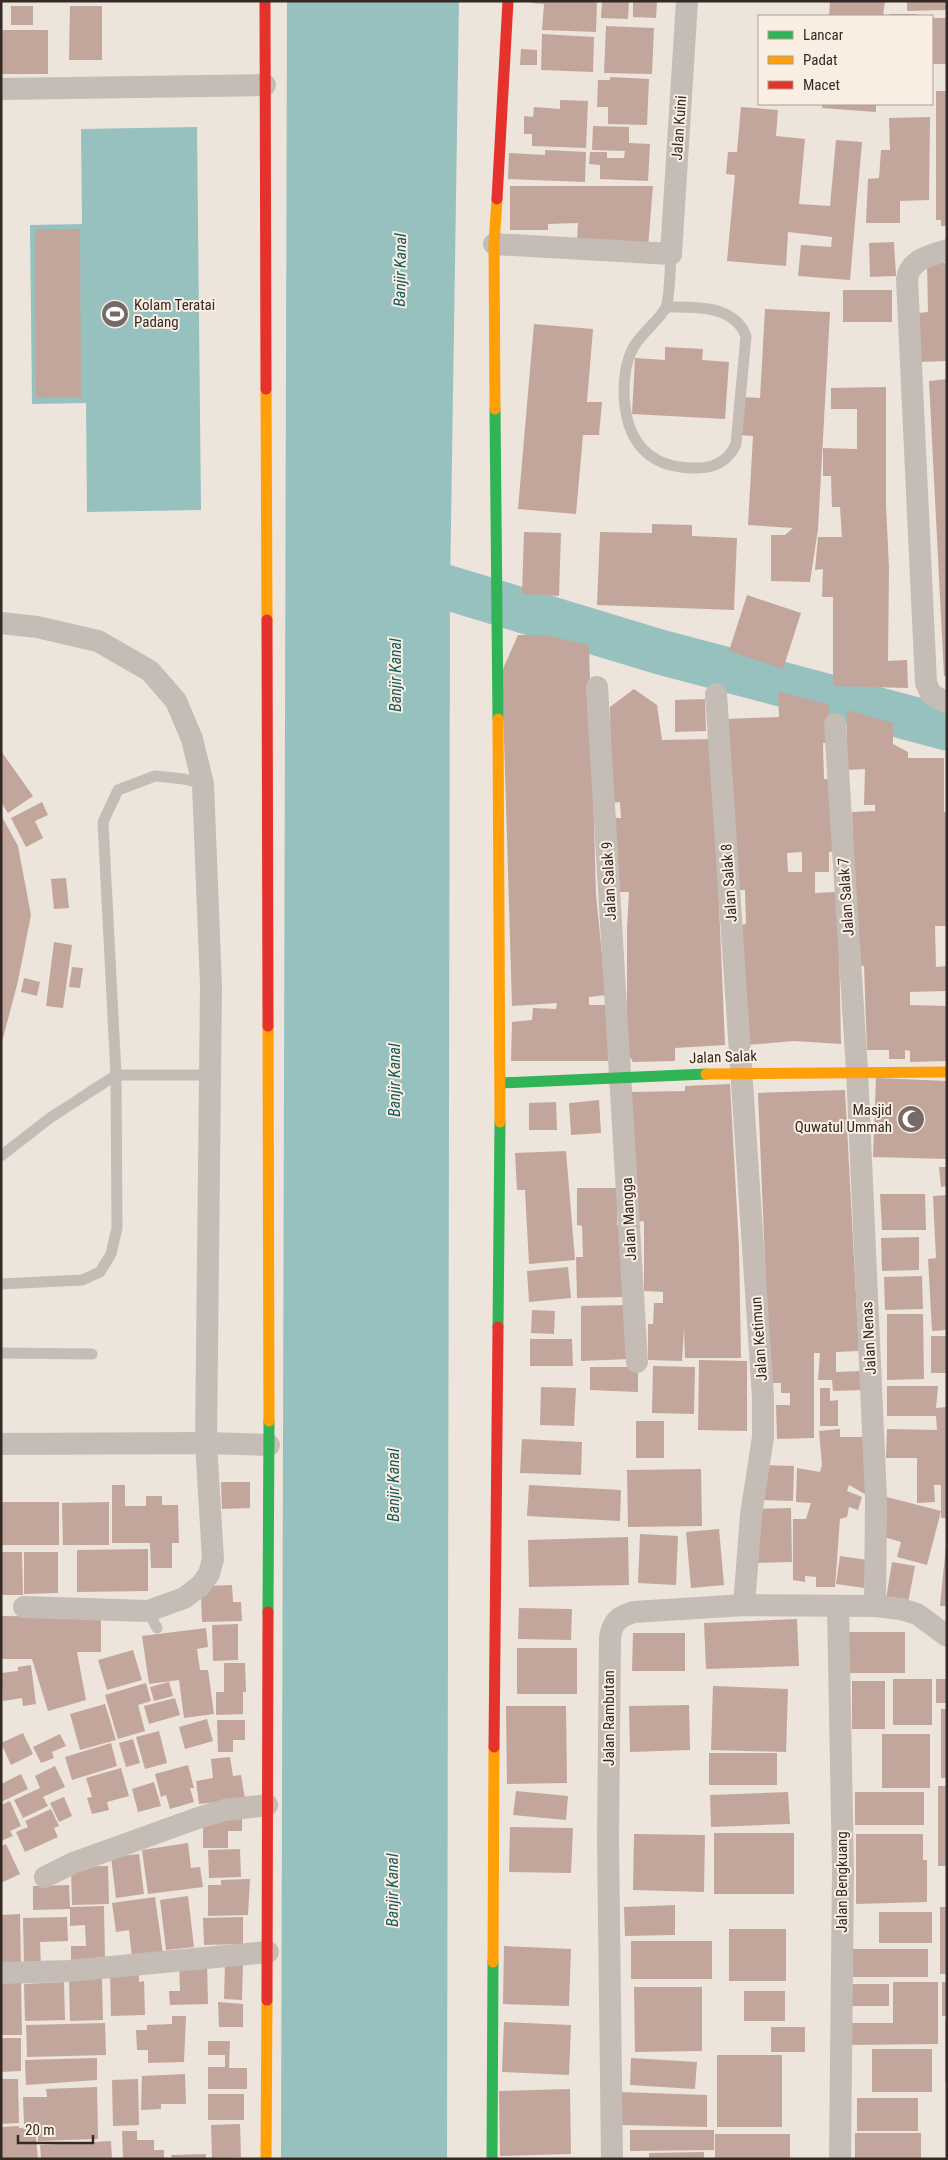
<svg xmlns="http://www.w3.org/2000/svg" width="948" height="2160" font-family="'Roboto Condensed',sans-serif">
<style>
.water{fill:#97c1bf}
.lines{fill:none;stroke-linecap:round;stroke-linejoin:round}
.river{stroke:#97c1bf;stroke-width:45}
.building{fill:#c2a69c;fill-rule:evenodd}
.lane{stroke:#c5bcb6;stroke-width:11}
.street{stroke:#c5bcb6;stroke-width:22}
.fast{stroke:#30b455;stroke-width:11}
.slow{stroke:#ff9f0a;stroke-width:11}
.jam{stroke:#e5322d;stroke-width:11}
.labels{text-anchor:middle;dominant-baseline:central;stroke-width:4;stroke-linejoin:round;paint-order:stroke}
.street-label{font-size:15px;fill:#352925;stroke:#faeee2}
.poi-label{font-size:15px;fill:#352925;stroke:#faeee2;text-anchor:start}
.water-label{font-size:16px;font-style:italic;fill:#17585a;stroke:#faeee2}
</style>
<rect width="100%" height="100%" fill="#ede4dc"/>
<g class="water">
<path d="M287,1H459L450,590L447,2159H281Z"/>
<path d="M197,127L201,510L87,512L86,403L32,404L30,225L82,224L81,129Z"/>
</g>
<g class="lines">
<path class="river" d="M396,572L660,652L947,728"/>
</g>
<g class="building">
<path d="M531,1H597L596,32L542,30L544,4L531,3Z"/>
<path d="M602,1H629L628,19L601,18Z"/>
<path d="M633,1H657L656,18L633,17Z"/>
<path d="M830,1H885L883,16H829Z"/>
<path d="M907,1H947V10L907,11Z"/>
<rect x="11" y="6" width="22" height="19"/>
<path d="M70,6H102V60H69Z"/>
<path d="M889,14H917V16H890Z"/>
<rect x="932" y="18" width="15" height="46"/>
<path d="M606,26L654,28L652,74L604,73Z"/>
<rect x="1" y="30" width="47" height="44"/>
<path d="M542,34L594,37L593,72L541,70Z"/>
<path d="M521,49L537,50V65H520Z"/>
<path d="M610,77L649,79L647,125L608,124V107H597L598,80H610Z"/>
<path d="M936,91H947V226H941V220H936Z"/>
<path d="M560,100L588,101L586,148L532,146V134H524V116L533,117L534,107L560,109Z"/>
<path d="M822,104H876V112L822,108Z"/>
<path d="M741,107L778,110L776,136L805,139L799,204L830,206L836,140L862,142L850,280L798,276L801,245L831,247L832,237L788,232L786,266L727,261L735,175L726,174L728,152H737Z"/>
<path d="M930,117L929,200L900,201V223H866L868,179L879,178L881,150H890L889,118Z"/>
<path d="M593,126L629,127V143L650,144L648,181L600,179V165L589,164L590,152H607V158H624L625,151L592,150Z"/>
<path d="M545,150L586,152L585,182L508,179L509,153L545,155Z"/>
<path d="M510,186H653L648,247L577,240L578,223L548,224V230H510Z"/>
<path d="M35,229H80L81,397L36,398Z"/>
<path d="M894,242L896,276L870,277L869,243Z"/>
<path d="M927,263H947V361L919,362V313L928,312Z"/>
<rect x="843" y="290" width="49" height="32"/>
<path d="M765,309L830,312L818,529L810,582L771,581V535H785L793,528L748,525L753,436L740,435L742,397L760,398Z"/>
<path d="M534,324L593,329L587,402H602L599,435H583L576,514L518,509Z"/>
<path d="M665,347L703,349L702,360L729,362L725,419L632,414L635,358L665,360Z"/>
<path d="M947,379V676H944L929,381Z"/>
<path d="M886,387V505L889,568L888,661L907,660L908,688L833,686V597H822L823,569L815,570L818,537H842L840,507H832L831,476H823V448L857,449V409H831V388Z"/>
<path d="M652,524L692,525V536L737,538L734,610L597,605L600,532L652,533Z"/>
<path d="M524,532L561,533L559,596L522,594Z"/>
<path d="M747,595L801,613L783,669L729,651Z"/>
<path d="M518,635H546L589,645L596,895L606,995L589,997V1005H609L608,1061H511L512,1022L532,1020L533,1008L556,1009L557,1003L512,1006L502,671Z"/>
<path d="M634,689L657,705L662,740L712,739L725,1045L675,1048V1061L633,1062L627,1052V928L629,892H620L615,818H621L620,802L611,803L610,707Z"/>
<path d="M778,691L829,705L831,743H823L824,779H830L835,851L829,852V872H815V893L838,892L841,1044L794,1041L746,1045L741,925L746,924L745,890H739L727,719L779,717ZM802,852V872H788L787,853Z"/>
<path d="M705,699L706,731L675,732V700Z"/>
<path d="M847,710L893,723V744L908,752V758H944V812H947V926H935L936,967L947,966V991L910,992V1005L947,1006V1061L910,1062V1051L905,1050V1059H889V1050H867L864,966L857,965L852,812L875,811V805H864L865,769L846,770Z"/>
<path d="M1,751L33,796L8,813L1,802Z"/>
<path d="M42,802L48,815L35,821L43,838L26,847L11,818Z"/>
<path d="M1,815L18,846L31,915L18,981L2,1042Z"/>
<path d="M66,878L69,908L54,909L51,879Z"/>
<path d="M54,942L72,945L63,1008L46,1006Z"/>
<path d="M72,967L83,968L80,988L69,987Z"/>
<path d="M24,978L40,982L37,996L21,992Z"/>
<path d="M876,1078L947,1081V1159L873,1157Z"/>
<path d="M730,1084L739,1247L741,1358H685L684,1328L682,1361L648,1360V1324H653L654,1303H663V1292L644,1291V1221L637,1222L631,1092L685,1091V1086Z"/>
<path d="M845,1090L859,1351L836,1352V1372L863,1371L864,1390L833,1391L832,1380H818L820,1353H814V1438L777,1439L776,1405H790V1393H781V1383H770L758,1093Z"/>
<path d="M599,1100L601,1133L571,1135L569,1103Z"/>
<path d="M556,1102L557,1130H529V1103Z"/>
<path d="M566,1151L575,1260L529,1264L525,1190H517L515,1153Z"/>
<path d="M939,1167H947V1186L941,1187Z"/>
<path d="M577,1188H618L617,1225H623L625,1297L577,1298L576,1257H583L582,1226L577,1225Z"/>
<path d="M880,1194H925L926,1230H882Z"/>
<path d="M947,1195V1330L932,1331L928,1259L936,1258L933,1196Z"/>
<path d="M919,1237V1270L882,1271L881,1238Z"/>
<path d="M568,1267L571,1298L529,1302L527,1271Z"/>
<path d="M922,1276L923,1309L885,1310L884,1277Z"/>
<path d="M627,1305L630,1359L581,1361V1306Z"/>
<path d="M532,1310L555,1311L554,1334L531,1333Z"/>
<path d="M887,1314H923L924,1379L887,1380Z"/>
<rect x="931" y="1336" width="16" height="37"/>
<path d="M530,1339H572L573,1366H530Z"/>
<path d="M699,1360L747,1361V1431L698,1430Z"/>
<path d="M653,1366L695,1367L694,1414L652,1413Z"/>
<path d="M590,1367H638V1392L590,1390Z"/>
<path d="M887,1386H938L936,1408L947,1407V1518H941V1485H934L935,1502L917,1503V1458H886L887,1429L937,1430L936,1416H887Z"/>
<path d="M541,1387L576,1388L574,1426L540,1425Z"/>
<path d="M820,1388H830V1401L838,1400V1426H820Z"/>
<rect x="636" y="1421" width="28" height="37"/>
<path d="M840,1429V1437H868L870,1497L849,1485L847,1491L862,1497L858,1510L849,1507L847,1517L840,1519L835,1587H816V1577L805,1576V1582L793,1580V1519H806L811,1503L796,1502L797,1468L820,1472L822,1465L819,1431Z"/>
<path d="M522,1439L582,1442L581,1475L520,1473Z"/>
<path d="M761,1465L794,1466L793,1501L760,1500Z"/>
<path d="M701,1469L702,1526L628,1527L627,1470Z"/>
<path d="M221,1482H250V1508L222,1509Z"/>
<path d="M112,1485H125V1506H146V1496H162V1505H178L179,1543H172V1568H151L150,1543H112Z"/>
<path d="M529,1485L621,1490L620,1521L527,1516Z"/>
<path d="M887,1497L941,1511L927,1565L897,1557L901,1542L877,1535Z"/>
<rect x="1" y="1502" width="58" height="43"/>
<path d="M109,1502V1545H63L62,1503Z"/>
<path d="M791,1508L792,1562L755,1563L753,1509Z"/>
<path d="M719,1529L724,1585L691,1588L686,1532Z"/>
<path d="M640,1534L678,1536L676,1585L638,1583Z"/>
<path d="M628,1537L629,1585L529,1587L528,1540Z"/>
<path d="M946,1545H947V1606H940Z"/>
<path d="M148,1549V1591L77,1592V1550Z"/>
<path d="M1,1552H22L23,1595H1Z"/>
<path d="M24,1552H58V1593L24,1594Z"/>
<path d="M840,1556L868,1560L864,1588L836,1584Z"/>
<path d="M892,1562L915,1566L908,1603L886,1599Z"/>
<path d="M232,1585L233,1602H241L242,1621L202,1622L201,1595H207V1586Z"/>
<path d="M519,1608L572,1609L571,1640L518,1639Z"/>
<path d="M1,1616L101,1617V1652H77L86,1700L48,1711L32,1659H1Z"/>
<path d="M797,1619L799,1666L706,1669L704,1623Z"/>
<path d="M238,1624V1660L213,1661L212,1625Z"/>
<path d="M206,1628L208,1647L197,1649L200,1670H208L214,1714L184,1718L179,1680L149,1684L142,1636Z"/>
<rect x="849" y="1632" width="56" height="41"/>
<path d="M633,1633H685V1671H632Z"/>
<rect x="517" y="1648" width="60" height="46"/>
<path d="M133,1650L142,1680L107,1690L98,1660Z"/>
<path d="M224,1663H245L246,1692H243V1714L216,1715V1692H224Z"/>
<path d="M31,1665L36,1704L23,1706L22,1698L3,1701L1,1673L18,1671V1667Z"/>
<rect x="893" y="1679" width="39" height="46"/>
<rect x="936" y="1679" width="11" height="24"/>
<rect x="852" y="1681" width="33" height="48"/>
<path d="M169,1682L173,1696L154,1701L150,1687Z"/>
<path d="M146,1683L151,1701L138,1705L145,1731L118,1739L105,1695Z"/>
<path d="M713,1686L788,1689L786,1752L711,1750Z"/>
<path d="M175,1698L180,1715L149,1724L144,1706Z"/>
<path d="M105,1704L116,1740L80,1750L70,1714Z"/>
<path d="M689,1705L690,1750L630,1752L629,1706Z"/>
<path d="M506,1706H566L567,1783L507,1784Z"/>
<rect x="941" y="1709" width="6" height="69"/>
<path d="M207,1719L213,1741L185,1749L179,1727Z"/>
<path d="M217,1720H245V1740H233V1752H218Z"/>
<path d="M159,1731L167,1763L145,1769L136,1737Z"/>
<path d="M23,1733L33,1754L11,1765L1,1743Z"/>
<path d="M60,1734L66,1746L52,1752L54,1758L41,1763L33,1747Z"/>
<rect x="882" y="1734" width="48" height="54"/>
<path d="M133,1739L140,1763L126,1767L119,1743Z"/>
<path d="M111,1743L117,1766L72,1780L65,1757Z"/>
<rect x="709" y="1753" width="68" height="32"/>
<path d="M230,1757L233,1776L241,1775L245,1799L199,1804L196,1781L213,1778L211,1759Z"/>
<path d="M188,1765L194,1788H190L194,1802L170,1809L166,1795L161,1797L155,1774Z"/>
<path d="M55,1766L65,1787L43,1797L48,1806L23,1818L14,1800L40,1788L35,1776Z"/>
<path d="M121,1768L129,1796L107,1802L109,1810L92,1814L87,1798L92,1797L86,1778Z"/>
<path d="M21,1774L28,1789L1,1802V1784Z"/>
<path d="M154,1782L161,1806L138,1812L132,1789Z"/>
<rect x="938" y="1786" width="9" height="80"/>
<path d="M516,1791L568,1796L566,1820L513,1815Z"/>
<path d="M788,1792L790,1824L711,1827L710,1795Z"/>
<rect x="855" y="1792" width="69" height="33"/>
<path d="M64,1797L72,1816L59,1822L50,1803Z"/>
<path d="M10,1801L21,1826L10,1831L13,1836L1,1841V1805Z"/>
<path d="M51,1809L59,1826L54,1828L58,1837L25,1852L16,1832L28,1827L25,1821Z"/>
<path d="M242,1817V1831H228V1848H203V1818Z"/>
<path d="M510,1827L573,1828L571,1873L509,1872Z"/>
<rect x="714" y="1833" width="80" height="61"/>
<path d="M634,1834L705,1835L704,1892L633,1890Z"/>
<path d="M856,1834H923V1860H927V1902L856,1904Z"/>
<path d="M188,1843L191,1868L200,1867L203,1887L148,1894L142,1850Z"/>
<path d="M6,1844L20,1874L1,1883V1846Z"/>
<path d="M240,1849L241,1877L209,1878L208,1850Z"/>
<path d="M139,1854L144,1894L116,1898L111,1857Z"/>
<path d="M108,1866L109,1904L72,1905L71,1867Z"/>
<path d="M250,1879L248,1915L208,1916V1885H221V1880Z"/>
<path d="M69,1885L70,1907L104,1906L105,1961L71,1962V1946H86L85,1925L70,1926V1909L33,1910V1886Z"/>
<path d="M188,1896L194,1947L166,1950L160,1900Z"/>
<path d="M155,1897L163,1954L132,1958L129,1930L116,1932L112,1903Z"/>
<path d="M675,1905V1935L625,1936L624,1907Z"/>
<rect x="940" y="1907" width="7" height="67"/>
<rect x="879" y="1912" width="53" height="31"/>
<path d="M20,1914L21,1968L1,1969V1915Z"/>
<path d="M67,1917L68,1941L40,1942L41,1966H24L23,1918Z"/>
<path d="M243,1917V1944L204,1945L203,1918Z"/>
<rect x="729" y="1929" width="57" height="52"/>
<rect x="631" y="1941" width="81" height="38"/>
<path d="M504,1946L571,1949L569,2006L503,2004Z"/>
<rect x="853" y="1949" width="75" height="28"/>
<path d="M207,1962L208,2004L170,2005L169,1991H180L179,1963Z"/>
<path d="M225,1963H243L242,2000L224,1999Z"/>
<path d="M139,1972V1982L144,1981L145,2015L111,2016L110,1973Z"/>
<path d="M102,1978L103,2020L70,2021L69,1979Z"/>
<path d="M21,1979L22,2035H2L1,1980Z"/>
<path d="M64,1982L65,2020L25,2021L24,1984Z"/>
<path d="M893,1982H938V2044L850,2045V2023H893Z"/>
<rect x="942" y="1982" width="5" height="34"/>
<rect x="852" y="1984" width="37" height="22"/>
<path d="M634,1987H702V2051L635,2052Z"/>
<rect x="744" y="1991" width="41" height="30"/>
<path d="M218,2002L243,2004V2027H219Z"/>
<path d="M172,2016H186L184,2062L148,2063V2050H137L136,2030H147V2025L172,2024Z"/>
<rect x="945" y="2020" width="2" height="62"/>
<path d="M504,2022L571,2025L569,2075L502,2072Z"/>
<path d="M105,2023L106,2055L27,2057L26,2025Z"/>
<rect x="771" y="2027" width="34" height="25"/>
<path d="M1,2038H21V2071L1,2072Z"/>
<path d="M208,2041H230L229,2068H247V2089H208V2067H225V2055H208Z"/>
<rect x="872" y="2049" width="60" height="43"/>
<rect x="717" y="2055" width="65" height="72"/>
<path d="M97,2058V2080L26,2085L25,2060Z"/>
<path d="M631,2058L697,2062L695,2089L630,2085Z"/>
<path d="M185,2074L186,2104H161V2109L141,2110L142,2076Z"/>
<path d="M1,2079H18L19,2123L1,2124Z"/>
<path d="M138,2079L139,2125L113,2126L112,2080Z"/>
<path d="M97,2087L98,2139L38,2141V2125H24L23,2097H47L46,2089Z"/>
<path d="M570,2089L571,2154L500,2156L499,2091Z"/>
<path d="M620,2092L707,2095V2127L620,2125Z"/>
<rect x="208" y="2094" width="36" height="26"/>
<rect x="857" y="2098" width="61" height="33"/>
<path d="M240,2124L241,2157L212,2158L211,2125Z"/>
<path d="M19,2126V2128L35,2127L38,2159H1V2127Z"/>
<path d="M630,2130H714V2150L630,2151Z"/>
<path d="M122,2131H137V2140H154V2150H164V2159H123Z"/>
<rect x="855" y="2133" width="66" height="26"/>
<rect x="715" y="2134" width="75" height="25"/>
<path d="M111,2141L112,2159H41L40,2145Z"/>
<path d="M704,2152V2159H649V2153Z"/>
<path d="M206,2154V2159H172L171,2155Z"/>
</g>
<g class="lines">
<g class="lane">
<path d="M666,307C693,307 734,304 746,336L736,444C729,460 715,468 697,468C647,469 625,440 624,392C624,377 626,361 633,348C640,334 661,319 666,307C670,297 670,266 671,254"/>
<path d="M1,1156L50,1118L116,1075H210"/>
<path d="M1,1284L82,1280L100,1272L111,1254L117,1228L116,1075L103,822L118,790L155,776L184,779L203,784"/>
<path d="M1,1353L92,1354"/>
<path d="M148,1611L157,1628"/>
</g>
<g class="street">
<path d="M1,89L265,85"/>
<path d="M494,244L671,254L687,1"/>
<path d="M947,250C930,256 910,259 907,279L926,683L931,694L947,703"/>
<path d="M1,623L37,627L98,641L150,671L176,701L192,739L203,784L211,986L206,1443L213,1559L209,1574L200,1586L184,1598L148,1611L24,1607"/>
<path d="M597,687L637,1362"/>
<path d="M716,694L763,1397V1437L751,1515L744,1605"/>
<path d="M835,724L857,1070L876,1499L875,1606"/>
<path d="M1,1444L206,1443L269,1445"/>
<path d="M838,1606L843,1871L840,2159"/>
<path d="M45,1877L73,1863L198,1818L225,1810L267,1805"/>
<path d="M1,1973L69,1971L268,1952"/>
<path d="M612,2159L608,1840L610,1638C612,1622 619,1616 634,1612L744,1605L875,1606L901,1609L917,1614L947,1636"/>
</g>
<g class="fast">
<path d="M495,409L498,719"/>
<path d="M501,1083L706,1074"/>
<path d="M498,1327L500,1122"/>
<path d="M268,1612L269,1421"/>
<path d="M492,2159L493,1962"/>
</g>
<g class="slow">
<path d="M266,389L267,620"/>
<path d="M495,409L494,244L497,199"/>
<path d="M498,719L500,1122"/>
<path d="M268,1026L269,1421"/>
<path d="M706,1074L947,1072"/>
<path d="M493,1962L494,1747"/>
<path d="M266,2159L267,2000"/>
</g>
<g class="jam">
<path d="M265,1L266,389"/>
<path d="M497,199L508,1"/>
<path d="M267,620L268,1026"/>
<path d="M494,1747L498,1327"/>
<path d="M267,2000L268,1612"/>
</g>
</g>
<defs>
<g id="stadium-disc" transform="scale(1.4375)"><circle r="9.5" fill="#756a65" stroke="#faeee2"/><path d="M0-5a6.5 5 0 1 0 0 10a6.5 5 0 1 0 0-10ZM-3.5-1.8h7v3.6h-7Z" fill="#fff"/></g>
<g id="mosque-disc" transform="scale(1.4375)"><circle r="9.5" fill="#756a65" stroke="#faeee2"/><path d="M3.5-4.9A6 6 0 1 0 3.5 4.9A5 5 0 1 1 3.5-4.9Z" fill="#fff"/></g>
</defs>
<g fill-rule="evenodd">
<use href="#stadium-disc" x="115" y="314"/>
<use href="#mosque-disc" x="911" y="1119"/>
</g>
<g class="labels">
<g class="street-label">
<text transform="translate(679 128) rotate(-86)">Jalan Kuini</text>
<text transform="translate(609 881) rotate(-93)">Jalan Salak 9</text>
<text transform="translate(729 883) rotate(-94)">Jalan Salak 8</text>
<text transform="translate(846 897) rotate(-94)">Jalan Salak 7</text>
<text transform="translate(723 1057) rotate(-2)">Jalan Salak</text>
<text transform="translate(629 1219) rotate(-93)">Jalan Mangga</text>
<text transform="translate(869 1338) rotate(-93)">Jalan Nenas</text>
<text transform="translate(759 1339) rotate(-94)">Jalan Ketimun</text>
<text transform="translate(609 1718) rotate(-90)">Jalan Rambutan</text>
<text transform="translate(842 1882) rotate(-90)">Jalan Bengkuang</text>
</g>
<g class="poi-label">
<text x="134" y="305">Kolam Teratai<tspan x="134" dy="17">Padang</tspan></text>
<text x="892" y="1110" text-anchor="end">Masjid<tspan x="892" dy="17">Quwatul Ummah</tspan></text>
</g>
<g class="water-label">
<text transform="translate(400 270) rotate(-89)">Banjir Kanal</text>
<text transform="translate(395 675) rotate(-90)">Banjir Kanal</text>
<text transform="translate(394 1080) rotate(-90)">Banjir Kanal</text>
<text transform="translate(393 1485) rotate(-90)">Banjir Kanal</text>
<text transform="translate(392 1890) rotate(-90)">Banjir Kanal</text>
</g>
</g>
<rect width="948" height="2160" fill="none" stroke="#352925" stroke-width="5"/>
<rect x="758" y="15" width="175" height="90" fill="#faeee2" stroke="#ab9f96"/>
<rect x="768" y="31" width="25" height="8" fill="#30b455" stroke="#ab9f96"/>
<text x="803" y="40" font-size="15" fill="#352925">Lancar</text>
<rect x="768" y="56" width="25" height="8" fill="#ff9f0a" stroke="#ab9f96"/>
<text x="803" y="65" font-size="15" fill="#352925">Padat</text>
<rect x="768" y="81" width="25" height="8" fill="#e5322d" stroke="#ab9f96"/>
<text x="803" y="90" font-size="15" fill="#352925">Macet</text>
<path d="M18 2135v8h75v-8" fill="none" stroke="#352925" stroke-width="2.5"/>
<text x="25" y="2135" font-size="15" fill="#352925" stroke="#faeee2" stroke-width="4" paint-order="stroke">20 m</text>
</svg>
